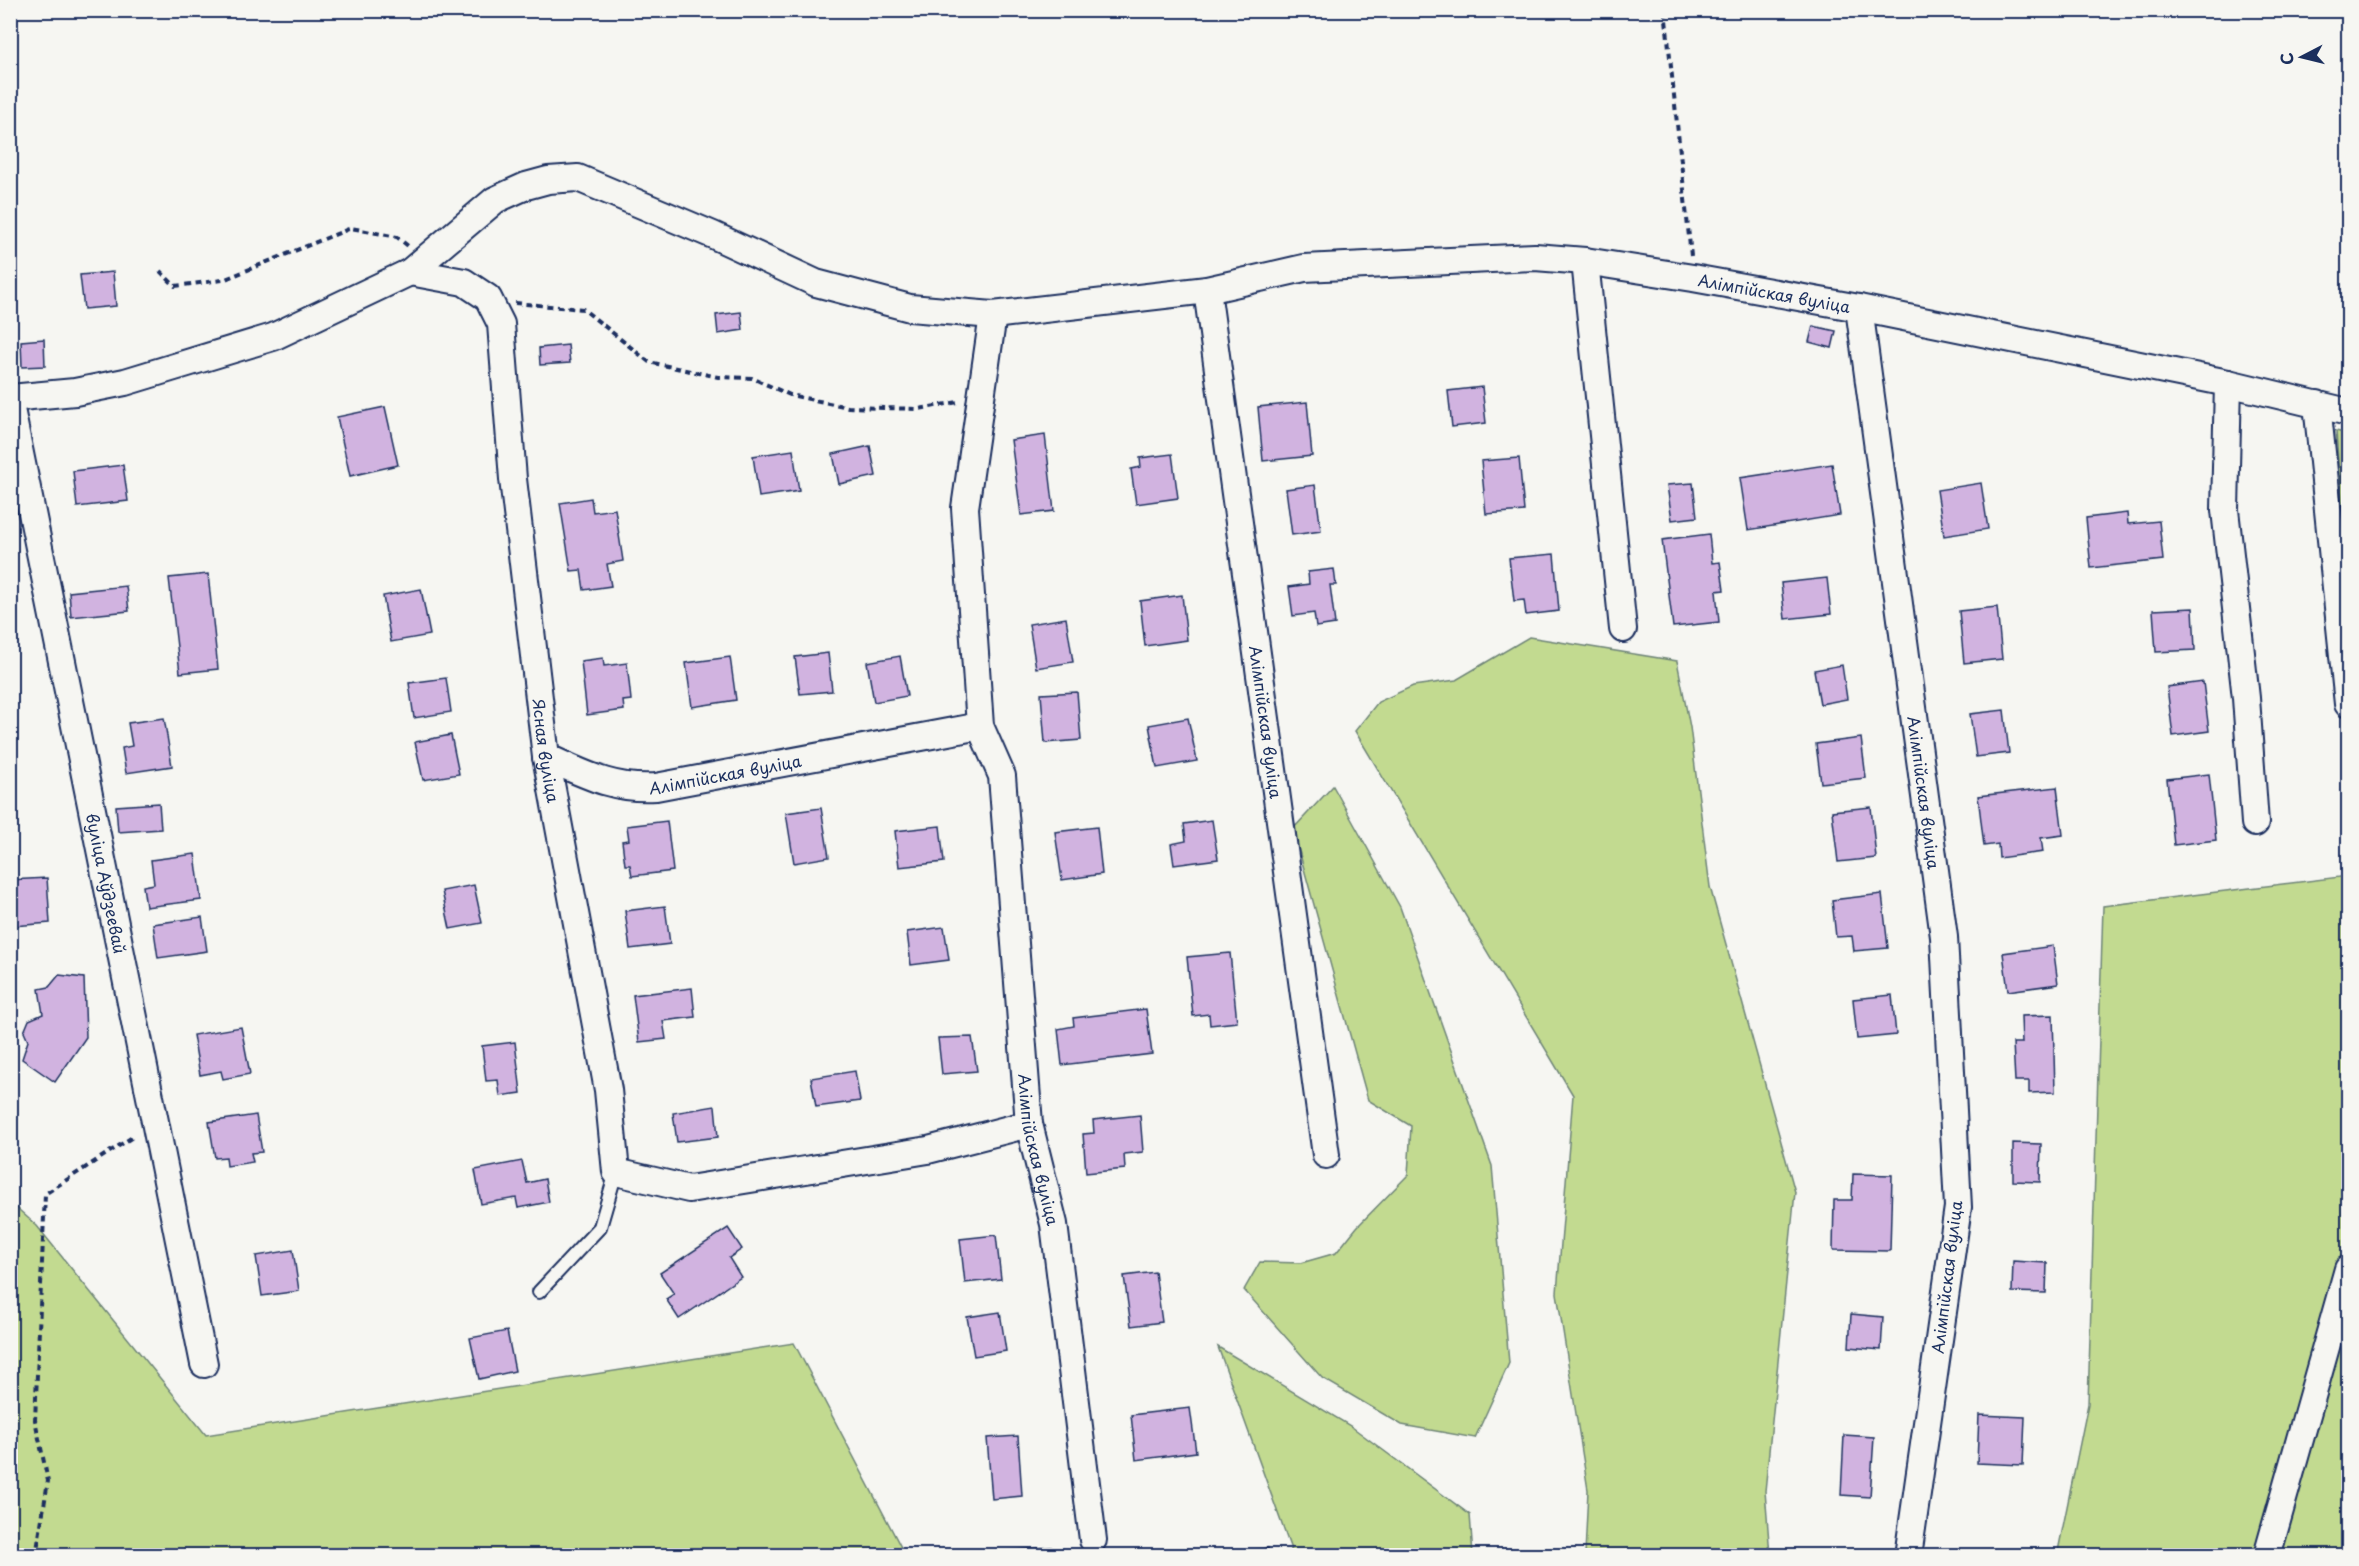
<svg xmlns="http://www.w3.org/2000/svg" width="2359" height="1566" font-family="'Playpen Sans',sans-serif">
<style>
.green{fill:#c2da90;stroke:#6e8477;stroke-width:1.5}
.building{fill:#d1b3e0;stroke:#1b2f5e;stroke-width:1.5}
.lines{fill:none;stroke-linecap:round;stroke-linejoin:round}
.lane-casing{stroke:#1b2f5e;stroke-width:16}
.street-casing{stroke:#1b2f5e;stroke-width:30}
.path{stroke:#1b2f5e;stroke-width:4;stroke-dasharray:6 4.5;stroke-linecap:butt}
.lane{stroke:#f6f6f2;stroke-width:12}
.street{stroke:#f6f6f2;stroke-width:26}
.labels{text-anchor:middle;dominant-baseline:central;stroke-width:4.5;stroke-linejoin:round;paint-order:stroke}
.street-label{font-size:16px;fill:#1b2f5e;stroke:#f6f6f2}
</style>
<rect width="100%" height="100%" fill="#f6f6f2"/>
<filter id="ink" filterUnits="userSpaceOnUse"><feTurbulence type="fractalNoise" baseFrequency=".0167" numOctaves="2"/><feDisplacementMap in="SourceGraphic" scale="12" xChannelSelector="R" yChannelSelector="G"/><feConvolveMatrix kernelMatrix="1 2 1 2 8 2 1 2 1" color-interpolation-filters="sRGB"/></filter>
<g filter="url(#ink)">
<g class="green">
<path d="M2336,431L2348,434V603Z"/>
<path d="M1529,637L1677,661L1690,727L1710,887L1795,1192L1765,1491L1770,1555H1585L1588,1490L1557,1293L1573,1095L1355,731L1378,702L1413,686L1456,680Z"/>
<path d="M1333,786L1400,907L1492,1166L1509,1363L1475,1438L1402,1425L1322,1378L1244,1290L1260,1262L1301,1263L1336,1253L1357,1227L1408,1175L1411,1126L1368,1100L1293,829Z"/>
<path d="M2348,876V1555L2057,1556L2088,1404L2103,906Z"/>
<path d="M10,1202L37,1226L206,1435L794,1343L905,1555H11Z"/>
<path d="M1218,1347L1352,1427L1470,1515L1473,1555H1293Z"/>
</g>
<g class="building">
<path d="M113,272L116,306L84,309L80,275Z"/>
<path d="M741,312L743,330L718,334L716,315Z"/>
<path d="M1813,326L1836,331L1832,348L1809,342Z"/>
<path d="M44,339L45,366L22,367L21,341Z"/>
<path d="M568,345L570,363L540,365L539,348Z"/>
<path d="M1482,387L1486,423L1452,427L1448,391Z"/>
<path d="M1307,402L1312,456L1263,461L1258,407Z"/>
<path d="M385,407L398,465L350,476L337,417Z"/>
<path d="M1045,435L1054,511L1021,515L1011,440Z"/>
<path d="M870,446L876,476L839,484L833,454Z"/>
<path d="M793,450L799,491L759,497L753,456Z"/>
<path d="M1172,454L1178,498L1136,504L1131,469L1141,467L1140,458Z"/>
<path d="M1519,458L1524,511L1486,514L1481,461Z"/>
<path d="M1832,464L1840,515L1748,530L1740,478Z"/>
<path d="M123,465L128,501L77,507L73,471Z"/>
<path d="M1693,483L1697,517L1672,520L1667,485Z"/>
<path d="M1981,483L1988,529L1944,536L1937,490Z"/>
<path d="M1315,485L1321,531L1292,535L1286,489Z"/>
<path d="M591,498L593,512L615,509L623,561L607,564L611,586L584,590L581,570L571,571L560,503Z"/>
<path d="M2127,513L2128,524L2159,521L2163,560L2091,568L2086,518Z"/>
<path d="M1709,534L1712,563L1720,562L1724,590L1716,591L1719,622L1673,627L1662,540Z"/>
<path d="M1554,554L1559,611L1526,615L1524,600L1514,601L1509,558Z"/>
<path d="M1334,569L1336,585H1330L1335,624L1316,627L1314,613L1293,616L1289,587L1309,584L1308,572Z"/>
<path d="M208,574L218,669L180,673L169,578Z"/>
<path d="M1827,578L1831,614L1785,619L1781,583Z"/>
<path d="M126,586L129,611L71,617L69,592Z"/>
<path d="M421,589L430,635L391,642L383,596Z"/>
<path d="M1182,595L1187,640L1145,646L1140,601Z"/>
<path d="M1997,607L2002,659L1964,663L1959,611Z"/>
<path d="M2193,608L2195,650L2156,652L2153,610Z"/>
<path d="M1066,618L1073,662L1036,668L1029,624Z"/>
<path d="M828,653L832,691L800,694L795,657Z"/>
<path d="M900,656L907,696L874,702L867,662Z"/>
<path d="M730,657L736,700L692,707L686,663Z"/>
<path d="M603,658L604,666L627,663L631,700L623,701L624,710L587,715L581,661Z"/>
<path d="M1842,665L1847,699L1820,704L1814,670Z"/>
<path d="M446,678L451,712L414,718L409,683Z"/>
<path d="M2203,682L2209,731L2173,736L2167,687Z"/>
<path d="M1077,692L1081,740L1045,743L1041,694Z"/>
<path d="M2004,710L2009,753L1976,757L1970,714Z"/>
<path d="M164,718L172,766L126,773L122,748L132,746L128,723Z"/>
<path d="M1188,718L1197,761L1157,768L1149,725Z"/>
<path d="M451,735L459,774L423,780L415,742Z"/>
<path d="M1861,738L1866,778L1821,783L1816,744Z"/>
<path d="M2209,774L2216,840L2174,845L2167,779Z"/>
<path d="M2057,787L2063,835L2041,838L2043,852L1999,858L1998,844L1984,846L1978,796Z"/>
<path d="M159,803L161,829L118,832L116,806Z"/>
<path d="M1871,807L1876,858L1838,862L1832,811Z"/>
<path d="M821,808L829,857L794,863L786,813Z"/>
<path d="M1212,820L1218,859L1174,865L1171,844L1186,841L1184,824Z"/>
<path d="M667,821L673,871L632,876L630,865H625L622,841L629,840L627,826Z"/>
<path d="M940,826L944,862L899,867L895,831Z"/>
<path d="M1097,827L1102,874L1062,880L1055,832Z"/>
<path d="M195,854L201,900L146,907L143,886L154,884L151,860Z"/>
<path d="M47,878L50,923L13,926L10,880Z"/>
<path d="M474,885L482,923L450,929L442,891Z"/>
<path d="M1882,894L1888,948L1854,951L1852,936L1836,937L1832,900Z"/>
<path d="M665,906L670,944L630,949L625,911Z"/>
<path d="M202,917L207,951L158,958L153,924Z"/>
<path d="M944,927L949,960L911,965L907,932Z"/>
<path d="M2053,946L2058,984L2008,991L2003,953Z"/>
<path d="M1230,953L1237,1022L1210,1025L1209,1014L1193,1016L1187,957Z"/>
<path d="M59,975L84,978L86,1037L55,1082L22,1059L28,1041L24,1032L29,1020L43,1014L39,989L49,987Z"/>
<path d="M692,988L695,1017L663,1021L666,1039L639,1042L633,995Z"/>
<path d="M1892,995L1896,1035L1857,1039L1853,999Z"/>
<path d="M1146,1009L1152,1054L1062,1065L1058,1029L1074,1026L1073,1018Z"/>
<path d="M2053,1015L2055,1092L2029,1093V1081H2015L2013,1043H2022L2021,1016Z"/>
<path d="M241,1027L250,1074L223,1079L221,1071L200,1075L193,1035Z"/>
<path d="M972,1037L977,1071L942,1074L938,1038Z"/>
<path d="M515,1042L521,1093L500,1096L498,1080L486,1081L482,1046Z"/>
<path d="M855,1071L860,1101L816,1107L811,1078Z"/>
<path d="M715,1106L718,1137L677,1142L673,1113Z"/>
<path d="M256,1115L262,1152L251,1153L253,1162L227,1166L226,1157L215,1158L209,1122Z"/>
<path d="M1140,1115L1143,1152L1124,1154L1125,1169L1086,1173L1083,1134L1094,1133L1093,1120Z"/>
<path d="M2013,1143L2041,1144L2040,1182L2013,1181Z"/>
<path d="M522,1161L527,1183L545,1179L549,1202L518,1208L516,1198L481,1204L475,1170Z"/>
<path d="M1853,1174L1892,1175L1890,1251L1833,1250L1834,1200H1852Z"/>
<path d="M728,1228L742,1249L729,1258L741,1277L679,1319L666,1299L674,1294L660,1273Z"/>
<path d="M996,1235L1001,1279L965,1283L960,1239Z"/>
<path d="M293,1250L299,1291L262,1296L256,1256Z"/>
<path d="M2013,1261L2047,1263L2046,1293L2012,1292Z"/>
<path d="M1155,1272L1162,1322L1131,1326L1124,1276Z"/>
<path d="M1000,1312L1006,1351L974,1356L967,1317Z"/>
<path d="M1851,1314L1883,1317L1881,1350L1849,1347Z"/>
<path d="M507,1331L515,1371L479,1379L470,1338Z"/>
<path d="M1190,1408L1196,1452L1136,1460L1131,1415Z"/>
<path d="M1979,1415L2025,1417L2023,1465L1977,1463Z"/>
<path d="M1844,1435L1874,1437L1870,1497L1841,1495Z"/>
<path d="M1018,1436L1022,1496L992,1499L987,1438Z"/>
<path d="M1051,1547L1052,1556H1004V1551Z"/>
<path d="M1268,1548L1269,1556H1220V1554Z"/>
</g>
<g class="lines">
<g class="lane-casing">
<path id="lane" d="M539,1292L600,1227L616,1172"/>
</g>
<g class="street-casing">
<g id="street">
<path d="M1585,261L1623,629"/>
<path id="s1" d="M410,272L464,282L488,298L501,324L513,479L546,757L608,1090L616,1172L689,1189L928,1150L1029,1124"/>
<path id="s2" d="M1207,290L1326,1155"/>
<path id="s3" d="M1859,308L1944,937L1958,1207L1908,1556"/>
<path id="s4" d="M993,315L965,508L980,726L1002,776L1029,1124L1054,1224L1093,1540"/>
<path d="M2228,383L2225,510L2246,698L2255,823"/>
<path id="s5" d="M10,398L75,392L125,382L273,337L410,272L495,200L526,186L548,180L578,178L713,235L816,283L910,308L993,315L1207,290L1304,268L1535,257L1585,261L1693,278L1859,308L2228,383L2348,412"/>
<path id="s6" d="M10,404L204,1364"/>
<path d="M2317,404L2348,704"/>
<path id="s7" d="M546,757C584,774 613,790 656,787L980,726"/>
<path d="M2267,1556L2348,1269"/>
</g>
</g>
<g class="path">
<path d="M1665,10L1691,256"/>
<path d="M160,271L175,286L223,280L351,228L397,237L408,246"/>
<path d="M515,303L583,309L649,362L718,377L752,378L790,395L848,407L919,409L958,402"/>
<path d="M36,1556L48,1481L35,1420L45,1194L134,1136"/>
</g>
<use href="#lane" class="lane"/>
<use href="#street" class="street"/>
</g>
</g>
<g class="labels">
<g class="street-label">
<text stroke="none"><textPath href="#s5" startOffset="1850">Алімпійская вуліца</textPath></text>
<text stroke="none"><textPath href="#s2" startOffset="436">Алімпійская вуліца</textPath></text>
<text stroke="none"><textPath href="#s1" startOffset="542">Ясная вуліца</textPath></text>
<text stroke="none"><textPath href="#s7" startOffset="186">Алімпійская вуліца</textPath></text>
<text stroke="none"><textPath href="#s3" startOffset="489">Алімпійская вуліца</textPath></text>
<text stroke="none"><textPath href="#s6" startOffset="489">вуліца Аўдзеевай</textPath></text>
<text stroke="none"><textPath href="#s4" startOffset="844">Алімпійская вуліца</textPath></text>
<text transform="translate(1946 1277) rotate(-83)">Алімпійская вуліца</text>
</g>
</g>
<rect width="2359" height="1566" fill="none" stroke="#f6f6f2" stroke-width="36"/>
<rect x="18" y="18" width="2323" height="1530" fill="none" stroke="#1b2f5e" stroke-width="2" filter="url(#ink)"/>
<g transform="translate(2302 57) rotate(263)" stroke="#f6f6f2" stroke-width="4.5" paint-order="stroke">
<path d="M0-4.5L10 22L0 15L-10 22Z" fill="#1b2f5e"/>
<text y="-9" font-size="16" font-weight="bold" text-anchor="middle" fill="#1b2f5e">С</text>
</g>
</svg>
